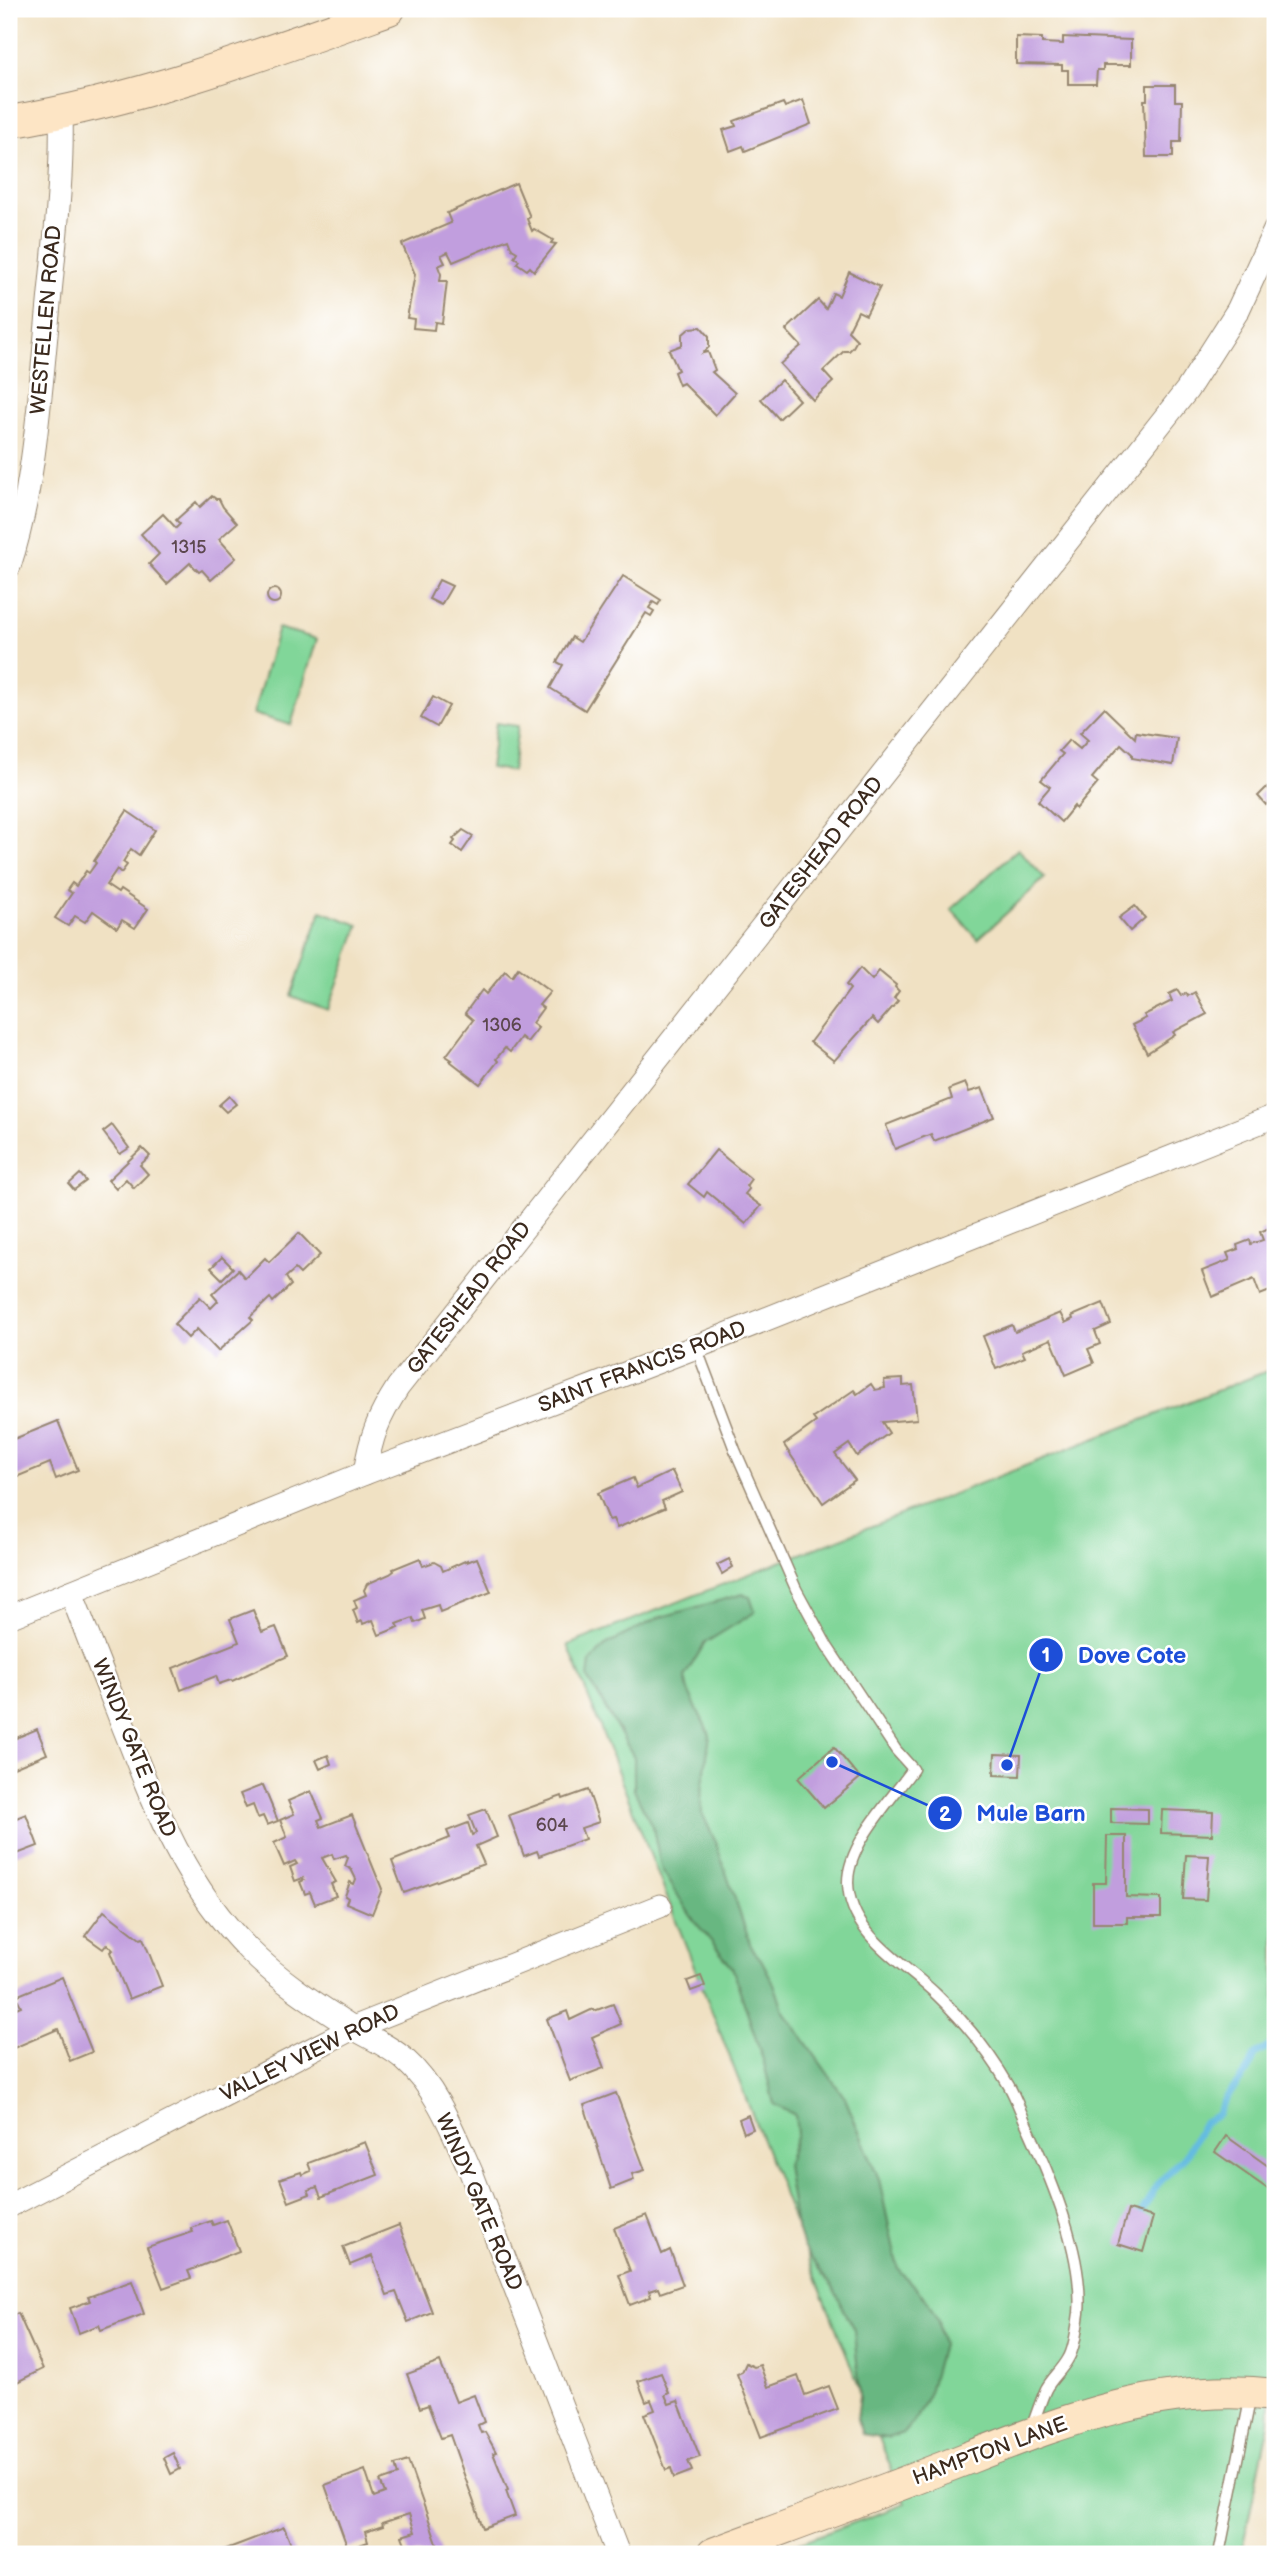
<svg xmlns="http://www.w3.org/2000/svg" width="1284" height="2563" font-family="'Balsamiq Sans',sans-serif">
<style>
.green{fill:#81d699;stroke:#5e805c;stroke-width:2}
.forest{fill:#68b781;stroke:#527050;stroke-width:2}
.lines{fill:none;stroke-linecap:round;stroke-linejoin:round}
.stream{stroke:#64bbe1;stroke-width:7}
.building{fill:#c19ede}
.lane-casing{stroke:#968670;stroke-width:13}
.street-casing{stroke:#968670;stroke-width:25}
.secondary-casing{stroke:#968670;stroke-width:34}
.lane{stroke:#fff;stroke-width:10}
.street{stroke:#fff;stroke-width:23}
.secondary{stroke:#fde5c5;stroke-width:32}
.labels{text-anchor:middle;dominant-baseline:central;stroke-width:5;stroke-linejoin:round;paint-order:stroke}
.number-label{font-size:18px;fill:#5c474e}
.street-label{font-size:21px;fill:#3b2a1e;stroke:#fff}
.leader{fill:none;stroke:#1d4ed8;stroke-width:2.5}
.callout-dot{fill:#1d4ed8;stroke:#fff;stroke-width:2.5}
.mark-label{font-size:21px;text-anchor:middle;font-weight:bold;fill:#fff}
.callout-label{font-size:23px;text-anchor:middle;font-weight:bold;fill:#1d4ed8;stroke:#fff;stroke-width:5;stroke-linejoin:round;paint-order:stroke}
</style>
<rect width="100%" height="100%" fill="#fff"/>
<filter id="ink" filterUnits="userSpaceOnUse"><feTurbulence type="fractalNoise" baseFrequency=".0143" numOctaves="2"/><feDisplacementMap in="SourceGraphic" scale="14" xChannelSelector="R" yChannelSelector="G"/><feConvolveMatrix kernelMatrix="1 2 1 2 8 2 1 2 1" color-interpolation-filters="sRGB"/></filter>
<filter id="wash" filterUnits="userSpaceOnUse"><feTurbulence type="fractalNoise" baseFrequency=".00686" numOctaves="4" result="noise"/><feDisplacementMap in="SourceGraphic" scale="28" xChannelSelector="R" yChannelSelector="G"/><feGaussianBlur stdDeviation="1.57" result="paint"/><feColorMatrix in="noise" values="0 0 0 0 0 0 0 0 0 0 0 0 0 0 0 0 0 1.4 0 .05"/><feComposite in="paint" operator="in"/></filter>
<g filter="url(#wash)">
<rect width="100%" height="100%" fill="#f0e1c3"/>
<g class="green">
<path d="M278,628L317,639L291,725L253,714Z"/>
<path d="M496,723L518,726L512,771L490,768Z"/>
<path d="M1018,849L1045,878L978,939L951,909Z"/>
<path d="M321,911L359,925L328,1010L291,996Z"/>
<path d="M1275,1368V2348L1272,2363L1269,2424L1241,2554H768L905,2504L568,1645Z"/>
</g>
<path class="forest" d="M743,1594L750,1597L755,1612L705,1643L685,1676L688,1691L710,1735L701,1798L702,1813L716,1843L752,1949L761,1959L775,1986L783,2010L845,2098L879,2179L898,2269L927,2300L938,2321L942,2345L929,2392L914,2422L903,2433L887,2438L862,2434L857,2419L860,2395L854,2330L834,2289L803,2247L795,2222L786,2165L797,2134L795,2115L774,2104L764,2063L732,1967L692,1918L661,1868L653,1828L634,1790V1757L588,1678L590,1662L607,1644L658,1618Z"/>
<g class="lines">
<path class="stream" d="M1141,2213L1157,2185L1186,2155L1204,2122L1218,2115C1225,2092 1247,2079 1255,2055L1275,2043"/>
</g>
<g id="blocks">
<g class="building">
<path d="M1016,37L1042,38V43L1063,44V37L1131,40V65H1103V70H1097L1096,84H1068V70H1062V65L1016,64Z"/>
<path d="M1147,85H1175V101H1182L1181,142H1173V157H1146L1144,100H1147Z"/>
<path d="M803,100L811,124L745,151L743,146L730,151L723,130L736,126L734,121L783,103L785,107Z"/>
<path d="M516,183L530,217L527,219L532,231L534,229L553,240L551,243L556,244L534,271L530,267L527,270L517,263L519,260L514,257L517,252L512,249L508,239L453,262L448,252L441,255L445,263L438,266L441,274L440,281H447L442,323L435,322L434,330L413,328L414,319L407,318L415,274L402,244L451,223L447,213Z"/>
<path d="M849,272L880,287L866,315L858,311L848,331L857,340L853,347L849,351H844L823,371L833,382L813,400L780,364L801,346L786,330L818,300L826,309L833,293L839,296Z"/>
<path d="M701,327L709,336V347L703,353L708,352L715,370L712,372L735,393L715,415L683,383L679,385L674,372L678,370L669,350L682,345V335L690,328Z"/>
<path d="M781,380L799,400L779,419L761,399Z"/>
<path d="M212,496L216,499H219L223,507L237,523L219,539L236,558L211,580L202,570L199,572L190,563L167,584L149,564L159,554L141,534L163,514L176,528L180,524L176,520L196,502L200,507Z"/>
<path d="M623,576L661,600L658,605L653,602L649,608L654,611L651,616L646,613L585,710L550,688L563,665L557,662L572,637L580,642Z"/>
<path d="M439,580L452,586L441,605L429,599Z"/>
<circle cx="274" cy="596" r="7"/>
<path d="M433,697L449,706L437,727L421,718Z"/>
<path d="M1104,708L1135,738L1136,732L1177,738L1173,765L1132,758V754L1121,744L1092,778L1098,783L1076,809L1074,806L1061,822L1038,801L1050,787L1041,780L1063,754L1059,751L1069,740L1080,749L1088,740L1080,733Z"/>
<path d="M1267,787L1275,796L1266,805L1258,796Z"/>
<path d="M127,811L155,830L139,855L131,849L123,862L127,865L121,873L117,869L106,885L118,893L120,890L148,909L135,928L122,920L117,928L93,911L85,922L75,916L68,926L55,918L72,893L67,890L72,883L76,886L86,871L89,873L96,863L94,861Z"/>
<path d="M463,830L473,836L462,852L452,845L455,841L453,839Z"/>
<path d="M1135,906L1145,918L1130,931L1119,918Z"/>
<path d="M518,968L550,992L539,1005L543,1008L532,1023L538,1028L527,1042L521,1037L510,1052L505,1048L496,1059L498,1061L480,1084L450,1061L452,1060L446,1056L473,1020L465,1013L482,990L486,994L505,971L512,977Z"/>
<path d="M860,968L872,980L879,971L896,985L895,987L899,991L894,998L898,1001L878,1024L872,1018L834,1061L810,1042L850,989L846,985Z"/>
<path d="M1177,990L1181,996L1186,993L1188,996L1195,992L1207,1014L1173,1032L1175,1035L1147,1053L1132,1025L1146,1018L1144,1015L1172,1001L1169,994Z"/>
<path d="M965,1083L969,1092L982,1088L994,1117L934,1141L931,1134L895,1149L886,1125L952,1099L949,1089Z"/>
<path d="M229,1096L236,1104L226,1112L219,1105Z"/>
<path d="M112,1125L129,1148L120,1154L103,1132Z"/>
<path d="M142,1148L150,1156L140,1165L148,1174L134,1188L126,1179L116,1189L108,1180Z"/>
<path d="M716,1150L751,1179L746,1186L749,1189L745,1194L761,1206L746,1224L707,1192L704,1197L688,1184Z"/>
<path d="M80,1174L86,1181L74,1190L69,1184Z"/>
<path d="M1275,1225V1289L1260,1295L1254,1279L1212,1297L1202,1271L1230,1260L1227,1253L1238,1249L1237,1245L1250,1240L1251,1244L1263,1240L1260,1232Z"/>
<path d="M299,1233L320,1255L300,1274L295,1269L286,1277L291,1285L273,1302L270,1298L250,1317L253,1320L218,1351L197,1329L188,1338L174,1324L200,1297L211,1308L218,1301L212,1294L238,1270L245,1278L265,1258L269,1262Z"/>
<path d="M222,1257L233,1268L222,1279L211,1268Z"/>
<path d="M1103,1303L1111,1324L1095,1331L1100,1344L1088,1349L1094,1363L1066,1375L1051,1339L1022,1351L1025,1357L996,1369L983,1336L1012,1325L1015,1332L1060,1313L1065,1323L1073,1319L1072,1316Z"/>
<path d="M903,1379V1386L913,1385L917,1419L882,1422L889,1433L857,1456L849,1444L835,1454L855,1480L823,1503L784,1445L816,1422L813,1418L854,1390L857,1394L871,1384L875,1390L885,1388L884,1380Z"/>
<path d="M58,1421L78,1470L56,1479L50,1463L9,1480V1441Z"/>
<path d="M672,1471L682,1492L662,1501L665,1508L617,1528L613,1519L609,1520L598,1493L633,1478L637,1488Z"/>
<path d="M420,1558L423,1566L434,1562L441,1566L443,1571L467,1560V1562L477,1558L491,1592L440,1612L438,1605L422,1610L425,1619L415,1623L413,1618L397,1624L399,1627L379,1635L373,1620L363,1624L362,1621L358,1623L353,1610L357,1608L354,1600L366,1595L364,1590L367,1584L390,1574L394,1571L393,1569Z"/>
<path d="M729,1559L733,1567L722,1574L717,1565Z"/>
<path d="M253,1610L262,1632L276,1627L288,1656L232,1681L231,1680L219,1684L216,1676L181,1690L173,1668L239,1642L230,1619Z"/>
<path d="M37,1729L47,1754L9,1770V1735L12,1734L14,1739Z"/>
<path d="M834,1747L860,1778L824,1808L798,1778Z"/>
<path d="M995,1754L1021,1755L1020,1776L994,1775Z"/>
<path d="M328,1755L331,1764L320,1769L316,1760Z"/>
<path d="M263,1785L278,1821L267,1825L263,1816L258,1818L253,1805L246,1808L240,1794Z"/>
<path d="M588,1790L599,1822L581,1828L585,1839L539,1856L537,1851L524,1856L509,1815L562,1796L563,1799Z"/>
<path d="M311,1791L323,1818L318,1820L321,1827L352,1815L382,1889L372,1914L346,1903L348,1898L345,1896L350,1882L354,1884L356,1879L351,1869L345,1866L348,1858L346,1855L334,1859L332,1854L322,1858L336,1882L331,1884L336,1896L315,1904L310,1892L305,1894L300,1882L304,1880L303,1878L295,1881L290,1867L297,1864L295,1861L284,1866L274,1843L287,1837L280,1820L294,1814L288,1801Z"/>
<path d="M1111,1808L1148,1809V1824L1111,1823Z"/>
<path d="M486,1809L497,1837L476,1846L484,1864L404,1893L392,1861L450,1838L447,1831L468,1823L472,1835L476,1833L469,1815Z"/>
<path d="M1162,1810L1213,1812L1212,1835L1161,1833Z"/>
<path d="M26,1814L38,1846L9,1857V1821Z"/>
<path d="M1107,1836H1126V1897L1161,1898V1917H1127V1923H1093V1883H1106Z"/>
<path d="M1186,1855L1209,1856L1206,1900L1183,1899Z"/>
<path d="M104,1911L140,1939L143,1938L162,1986L129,1999L110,1952L113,1950L107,1944L103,1949L85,1936Z"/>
<path d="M701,1976L705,1986L691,1991L687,1981Z"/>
<path d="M62,1977L92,2052L70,2061L58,2029L9,2050V2011L21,2006L16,1996Z"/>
<path d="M613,2004L621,2024L592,2037L604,2068L570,2081L547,2019L567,2011L570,2020L593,2009L594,2011Z"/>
<path d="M616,2093L645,2170L632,2174L634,2180L611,2189L584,2105Z"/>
<path d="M748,2115L753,2129L744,2133L739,2119Z"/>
<path d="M1226,2136L1275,2171V2194L1215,2152Z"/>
<path d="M365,2142L378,2175L321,2197L317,2187L308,2190L310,2194L289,2202L280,2179L301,2172L302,2175L311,2171L308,2163Z"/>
<path d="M1128,2210L1153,2217L1143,2252L1118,2244Z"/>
<path d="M647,2215L662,2254L670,2250L683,2285L660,2293L658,2288L649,2291L651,2297L630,2305L619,2275L630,2271L614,2228Z"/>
<path d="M227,2220L239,2251L188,2271L191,2278L163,2288L147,2247L193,2232L191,2228L211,2221L213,2225Z"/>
<path d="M399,2225L432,2312L408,2322L396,2292L387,2295L372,2256L350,2265L343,2247Z"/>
<path d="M132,2281L144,2314L101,2330L99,2325L79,2333L70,2308L90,2301L88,2297Z"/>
<path d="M18,2313L43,2369L9,2386V2317Z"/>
<path d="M440,2362L456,2402L474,2395L484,2422L478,2425L481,2433L485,2432L496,2452L493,2453L508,2490L506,2491L515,2516L483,2528L450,2435L441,2438L428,2405L420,2408L407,2374Z"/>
<path d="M746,2363L754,2367L760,2365L768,2387L798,2376L805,2395L829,2386L838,2409L761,2437L737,2374L742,2372Z"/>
<path d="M661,2373L669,2393L665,2395L669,2404L678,2401L700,2457L688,2461L692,2471L674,2478L671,2468L666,2470L644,2414L655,2410L651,2400L646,2402L638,2381Z"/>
<path d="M173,2453L180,2469L171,2474L164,2458Z"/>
<path d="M408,2461L441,2554H409L402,2536L415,2532L409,2514L382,2523L383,2526L365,2532L368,2542L348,2549L325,2485L365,2470L374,2497L385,2493L380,2481L398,2475L395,2465Z"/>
<path d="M284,2527L295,2554H213Z"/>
</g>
</g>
</g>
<g filter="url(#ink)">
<use href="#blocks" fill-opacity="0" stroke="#968670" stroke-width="2"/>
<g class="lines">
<g class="lane-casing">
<g id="lane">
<path d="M696,1347L735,1450L796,1589L827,1646L896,1750L913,1769C891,1800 848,1844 848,1882C849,1935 903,1962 937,1995C965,2022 990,2053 1009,2086C1017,2100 1022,2116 1029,2130C1052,2181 1084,2256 1079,2313C1077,2326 1075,2348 1068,2359C1062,2370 1052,2378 1046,2389C1040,2402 1036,2416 1031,2429"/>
<path d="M1219,2554L1251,2395"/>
</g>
</g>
<g class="street-casing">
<g id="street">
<path d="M9,566C34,491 40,394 48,314C54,248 63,179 61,113"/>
<path d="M365,1473C371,1436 378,1418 398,1387L1187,390L1238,310L1275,230"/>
<path d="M71,1592C89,1640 108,1687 127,1735C158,1815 187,1888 249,1950C279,1980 314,2003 350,2026C368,2037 388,2045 404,2059C437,2088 454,2134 471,2172L618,2554"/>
<path d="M9,1617L365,1473L696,1347L1275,1116"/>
<path d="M9,2206L353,2028L660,1906"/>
</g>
</g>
<g class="secondary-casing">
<g id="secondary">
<path d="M9,122C140,100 264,54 389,9"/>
<path d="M713,2554C786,2527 860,2500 932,2472C1045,2429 1151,2380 1275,2395"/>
</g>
</g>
<use href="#lane" class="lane"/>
<use href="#street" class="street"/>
<use href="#secondary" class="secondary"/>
</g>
</g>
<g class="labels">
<g class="number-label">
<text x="189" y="547">1315</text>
<text x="502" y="1025">1306</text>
<text x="552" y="1825">604</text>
</g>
<g class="street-label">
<text transform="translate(46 320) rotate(-85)">WESTELLEN ROAD</text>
<text transform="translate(821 853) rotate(-52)">GATESHEAD ROAD</text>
<text transform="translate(469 1298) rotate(-52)">GATESHEAD ROAD</text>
<text transform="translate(642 1367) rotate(-21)">SAINT FRANCIS ROAD</text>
<text transform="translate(134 1748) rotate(68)">WINDY GATE ROAD</text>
<text transform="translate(310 2053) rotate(-26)">VALLEY VIEW ROAD</text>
<text transform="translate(479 2202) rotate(67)">WINDY GATE ROAD</text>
<text transform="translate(990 2451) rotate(-20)">HAMPTON LANE</text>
</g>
</g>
<path class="leader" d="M1007 1765L1046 1655M832 1762L945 1813"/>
<g class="callout-dot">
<circle cx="1007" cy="1765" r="7"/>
<circle cx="832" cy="1762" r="7"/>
<circle cx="1046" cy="1655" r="18"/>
<circle cx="945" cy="1813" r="18"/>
</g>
<g class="mark-label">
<text x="1046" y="1662">1</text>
<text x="945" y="1821">2</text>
</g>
<g class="callout-label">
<text x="1132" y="1663">Dove Cote</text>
<text x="1031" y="1821">Mule Barn</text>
</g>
<rect width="1284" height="2563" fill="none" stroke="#fff" stroke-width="35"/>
</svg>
